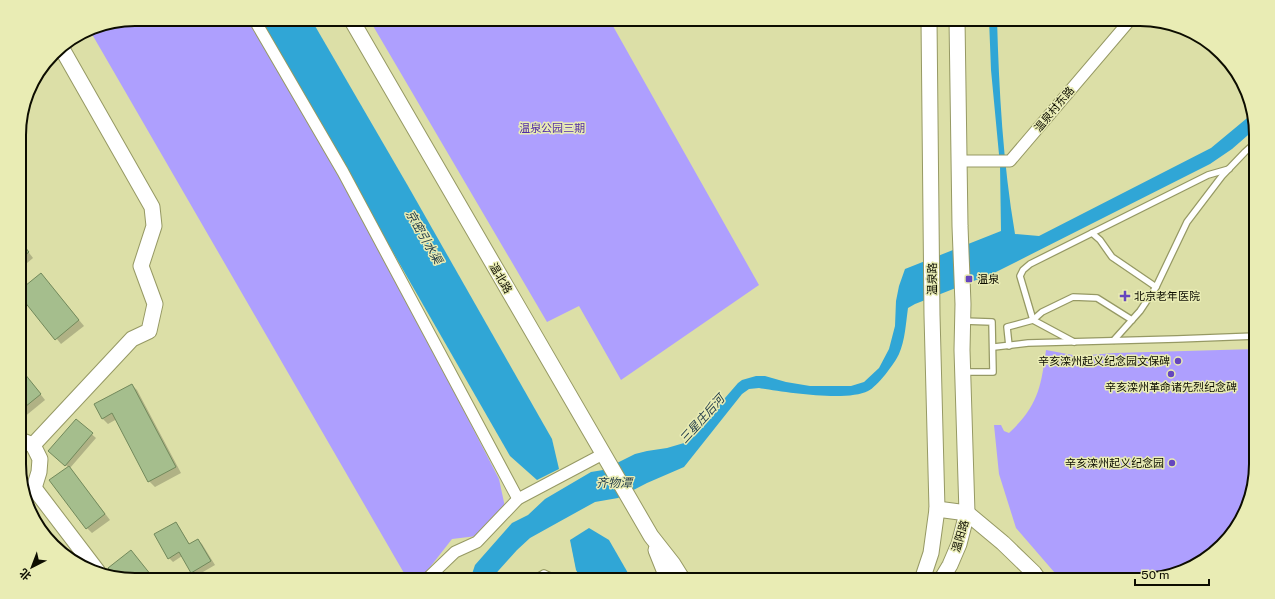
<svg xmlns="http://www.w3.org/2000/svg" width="1275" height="599" font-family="'Public Sans','Noto Sans SC',sans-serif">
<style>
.green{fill:#ae9ffe}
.water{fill:#30a6d6}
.shadow{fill:#0003}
.building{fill:#a5be8d;stroke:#72895b}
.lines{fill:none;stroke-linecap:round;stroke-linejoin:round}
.lane-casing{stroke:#969964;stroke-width:8}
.street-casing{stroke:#969964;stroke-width:13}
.secondary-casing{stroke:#969964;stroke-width:17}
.lane{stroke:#fff;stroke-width:5.5}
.street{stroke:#fff;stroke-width:11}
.secondary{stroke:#fff;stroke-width:15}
.poi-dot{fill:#6546be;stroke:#e9ecb4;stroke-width:1.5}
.labels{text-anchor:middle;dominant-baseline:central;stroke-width:3;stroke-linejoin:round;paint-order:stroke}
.street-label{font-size:11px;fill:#0d0d00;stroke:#e9ecb4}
.park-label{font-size:11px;fill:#512ca6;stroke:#e9ecb4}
.poi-label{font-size:11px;fill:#0d0d00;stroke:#e9ecb4;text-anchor:start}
.water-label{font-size:12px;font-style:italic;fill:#263f4b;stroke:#e9ecb4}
.rim{fill:none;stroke:#0d0d00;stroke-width:2}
</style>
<rect width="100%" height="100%" fill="#dcdfa7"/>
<g class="green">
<path d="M135,19H247L360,209L499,479L505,507L477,536L452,539L420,580H408L89,29Z"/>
<path d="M369,19H609L759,285L621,380L579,306L547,322Z"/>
<path d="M1256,349V464L1247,508L1204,560L1147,580H1061L1016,528L999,474L994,425H1001L1004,431L1009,433C1038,406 1041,387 1046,350L1078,356L1114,353Z"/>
</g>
<g class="water">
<path d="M259,19H311L408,186L552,439L559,469L537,480L510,456Z"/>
<path d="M989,19H997C999,91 1003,163 1015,234L1039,236L1211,148L1252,114L1255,120V129L1232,149L1210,164L994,273L915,304L908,308C906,322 905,341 899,354C895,363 877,387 868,391C847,402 783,392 759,388L749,389L742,394L684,467L647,483L618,498L595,502L557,523L530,538L517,550L490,580H470L475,565L512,523L528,515L545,499L591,472L603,470L635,454L647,451L667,448L684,443L699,431L725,398L738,383L742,380L756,376H765L786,382L810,386H851L864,382L879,368L889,349L895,326L896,301L899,286L905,269L1001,231L1000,165L991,70Z"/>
<path d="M589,528L609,540L632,580H582L576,570L570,540Z"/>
</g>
<g class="shadow">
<path d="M20,241L33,258L20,269Z"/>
<path d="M41,274L84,326L61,344L20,294V292Z"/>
<path d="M20,368L45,400L23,418L20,416Z"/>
<path d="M132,385L137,390L181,473L155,487L149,481L117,419L108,424L102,418Z"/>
<path d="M76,420L96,438L70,468L110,520L92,533L87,528L68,467L54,455Z"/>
<path d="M175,523L179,527L190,545L198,540L202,544L215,565L196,576L192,572L182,556L173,562L169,558Z"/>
</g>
<g class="building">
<path d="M20,241L29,252L20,259Z"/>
<path d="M41,273L79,320L55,340L20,296V290Z"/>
<path d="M20,368L41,394L20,411Z"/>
<path d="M132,384L176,467L148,482L112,413L102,419L94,404Z"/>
<path d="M76,419L93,433L65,466L48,451Z"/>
<path d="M69,466L105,514L86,529L49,480Z"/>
<path d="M176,522L189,544L198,539L211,561L191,573L179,552L168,559L154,534Z"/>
<path d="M131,550L155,580H135L115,576L108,568Z"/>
</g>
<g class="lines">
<g class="lane-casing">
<g id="lane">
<path d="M1092,233L1100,240L1112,257L1156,287"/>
<path d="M963,321L992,322L993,372H963"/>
<path d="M1114,340L1140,311L1156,287L1187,222L1222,176L1245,152L1255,143"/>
<path d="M1074,342L1033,320L1020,276L1023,270L1030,264L1208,175L1229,169"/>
<path d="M1009,346L1007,327L1033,320L1042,312L1073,297L1097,298L1132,320"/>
<path d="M994,347L1028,343L1177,339L1256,336"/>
<path d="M532,580L544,573L559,580"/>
</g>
</g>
<g class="street-casing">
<g id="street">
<path d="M254,19L343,172L518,499"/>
<path d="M959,161H1010L1131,19"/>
<path d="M428,580L429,577L455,552L477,542L518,499L603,454"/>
</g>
</g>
<g class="secondary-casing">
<g id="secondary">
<path d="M351,19L651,536L673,564L683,580"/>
<path d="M20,440L33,445L40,459L39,472L34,488L26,493"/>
<path d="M33,445L132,339L149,331L155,304L141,266L154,226L152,207L61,47"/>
<path d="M34,488L98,572"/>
<path d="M937,509L967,513L1003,543L1034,573L1039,580"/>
<path d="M656,550L664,570L670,580"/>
<path d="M922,580L931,553L937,509L932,315L929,19"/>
<path d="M941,580L950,565L959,544L967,513L962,350L963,304L960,226L957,19"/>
</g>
</g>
<use href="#lane" class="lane"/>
<use href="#street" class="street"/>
<use href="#secondary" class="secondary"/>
</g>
<g class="poi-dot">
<rect x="965" y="275" width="8" height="8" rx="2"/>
<path d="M1123 290h4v4h4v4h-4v4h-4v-4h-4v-4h4z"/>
<circle cx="1178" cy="361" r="4"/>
<circle cx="1171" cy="374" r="4"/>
<circle cx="1172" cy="463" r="4"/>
</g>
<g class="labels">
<g class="street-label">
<text transform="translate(1054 109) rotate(-50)">温泉村东路</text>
<text transform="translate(501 278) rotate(60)">温北路</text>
<text transform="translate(932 279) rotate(-90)">温泉路</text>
<text transform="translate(960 536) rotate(-73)">温阳路</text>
</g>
<g class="park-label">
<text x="552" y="128">温泉公园三期</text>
</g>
<g class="poi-label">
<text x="977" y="279">温泉</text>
<text x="1134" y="296">北京老年医院</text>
<text x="1170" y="361" text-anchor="end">辛亥滦州起义纪念园文保碑</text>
<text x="1171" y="387" text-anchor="middle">辛亥滦州革命诸先烈纪念碑</text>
<text x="1164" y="463" text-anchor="end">辛亥滦州起义纪念园</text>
</g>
<g class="water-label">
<text transform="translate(424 237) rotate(60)">京密引水渠</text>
<text transform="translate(702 419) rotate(-48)">三星庄后河</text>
<text x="614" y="483">齐物潭</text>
</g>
</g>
<path d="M0 0H1275V599H0ZM135 26H1140A109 109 0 0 1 1249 135V464A109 109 0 0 1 1140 573H135A109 109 0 0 1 26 464V135A109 109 0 0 1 135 26Z" fill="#e9ecb4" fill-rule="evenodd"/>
<path class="rim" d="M135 26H1140A109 109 0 0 1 1249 135V464A109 109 0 0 1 1140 573H135A109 109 0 0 1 26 464V135A109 109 0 0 1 135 26Z"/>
<g transform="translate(32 567) rotate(222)" stroke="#e9ecb4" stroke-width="3" paint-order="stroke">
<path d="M0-3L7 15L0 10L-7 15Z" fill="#0d0d00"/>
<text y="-6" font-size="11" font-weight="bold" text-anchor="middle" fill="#0d0d00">北</text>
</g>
<path d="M1135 579v6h74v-6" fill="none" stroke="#0d0d00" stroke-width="2"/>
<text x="1141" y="579" font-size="12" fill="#0d0d00" stroke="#e9ecb4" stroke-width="3" paint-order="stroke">50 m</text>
</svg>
